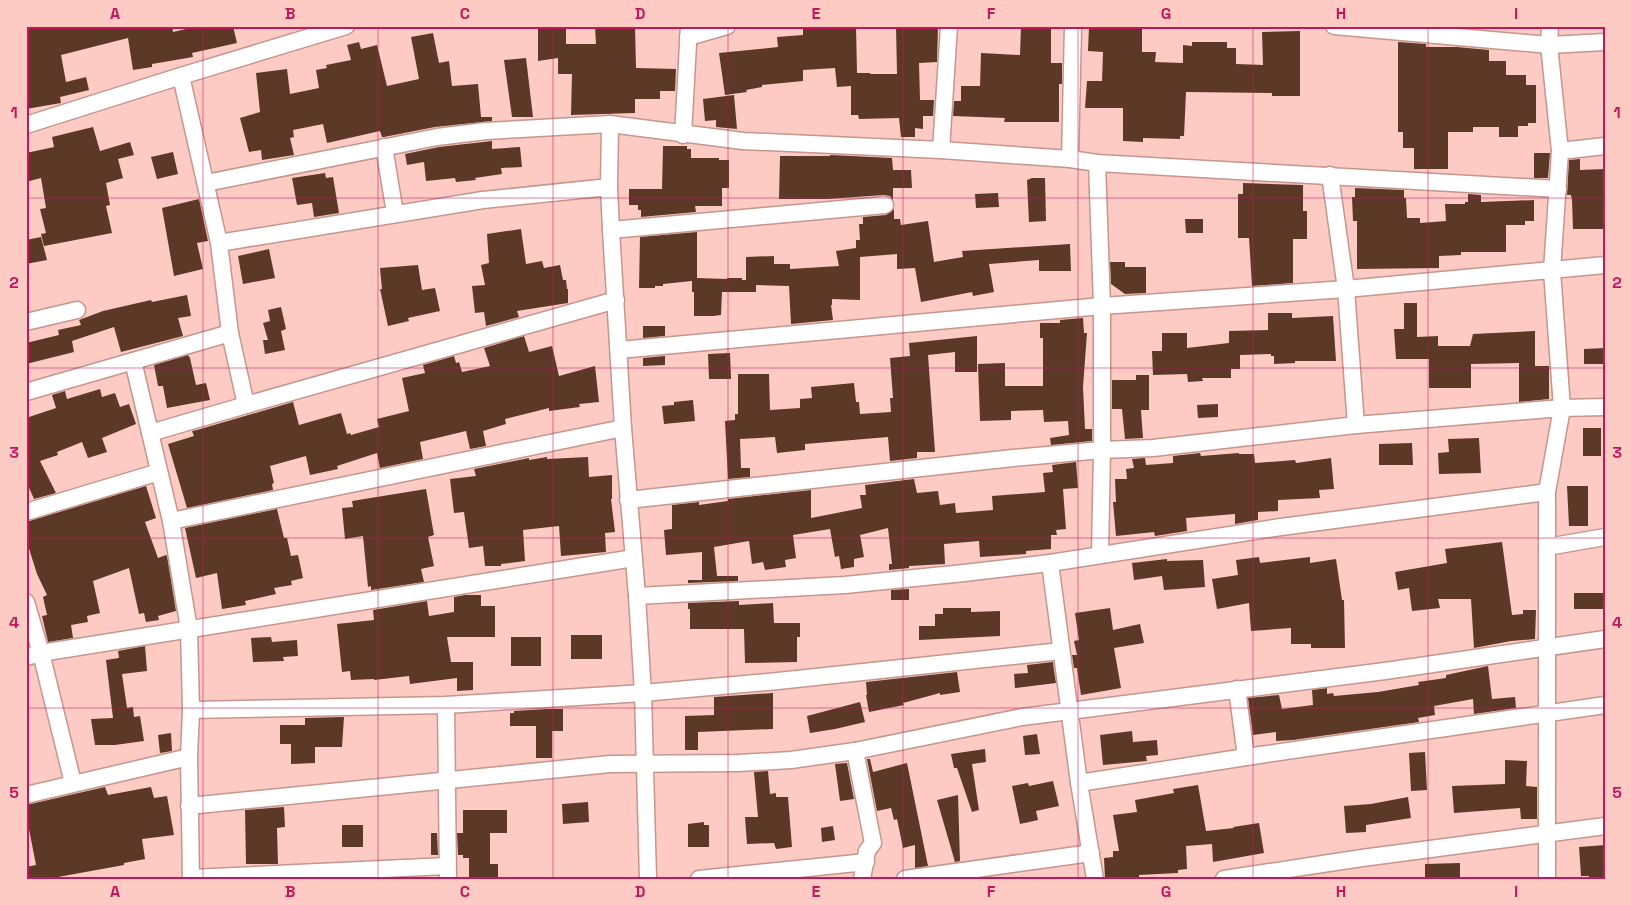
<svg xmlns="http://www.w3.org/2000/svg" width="1631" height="905" font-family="'Space Grotesk',sans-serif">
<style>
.building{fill:#5c3826}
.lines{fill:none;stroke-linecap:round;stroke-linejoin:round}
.minor-casing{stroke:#c5958e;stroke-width:19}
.minor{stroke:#fff;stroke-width:16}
.grid{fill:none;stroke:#c2185b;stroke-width:1;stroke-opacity:0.55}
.neatline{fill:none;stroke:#c2185b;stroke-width:2}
.grid-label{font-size:16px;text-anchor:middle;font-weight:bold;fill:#c2185b}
</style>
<rect width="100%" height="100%" fill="#fecbc4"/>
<g class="building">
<path d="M26,26H172L173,32L199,26H233L237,43L192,53L193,57L152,64V67L133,70L128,38L61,55L66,82L86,77L89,90L60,97L61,103L26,109Z"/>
<path d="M538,26H566V44H596L595,26H635L636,68L676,69L675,91H660V99H635V113L571,115L572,74H558V58L538,61Z"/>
<path d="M803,26H856L857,73H870V74H897L896,26H938L937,62L919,63L920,100H934L933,116H923V129L915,128V137H901L899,118L859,119L858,115H851V86L837,87L835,68L803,70V81L762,85V87L746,90L747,92L725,95L719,53L778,47L777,37L803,35Z"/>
<path d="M1021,26H1051V63H1062V84H1059V122H1004L1005,118L953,116L954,101H961V86H980L981,53L1020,55Z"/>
<path d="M1089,26H1142V52H1156L1155,62L1183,63V45L1192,46V42H1227V48H1236V64L1263,65L1262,32L1300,31V96H1272V93L1186,92L1184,136H1180V139L1143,138V142L1123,141V108H1085L1087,81H1102L1103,52L1088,51Z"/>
<path d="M433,33L439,63L449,61L452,86L478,84L481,117H492V121L435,127L384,137H382L380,131L327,143L323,124L293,130L294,137L290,138L294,155L262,160L261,150L249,152L240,118L260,112L256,73L287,69L290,94L319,88L316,70L327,68L326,65L351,60L347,45L359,42L361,49L377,45L387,86L419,79L411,37Z"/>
<path d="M1398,42L1426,44V47H1457L1489,50V61H1506V75H1526V85H1536V123H1528V126H1518V137H1499V127H1473V132H1448V169H1414V148H1403V132H1398Z"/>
<path d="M526,58L533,117H512L504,60Z"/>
<path d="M734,95L737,129L716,127V120L705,121L703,99Z"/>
<path d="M93,127L100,151L130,142L134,155L118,159L123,178L106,183L110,205L106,206L112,233L44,246L41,234L46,233L40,209L46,208L41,178L26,182V153L54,147L52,137Z"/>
<path d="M492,141V149L520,147L522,167L501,168L502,174L475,178L476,180L456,182L455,178L426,181L424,162L407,165L405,154L439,147Z"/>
<path d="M663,146H687V149H691V158H719V160H729V188H722V206H695L696,212L641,217V210H638V205H629V189H662Z"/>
<path d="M173,152L178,174L157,179L151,157Z"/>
<path d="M1534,153H1550L1548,178H1534Z"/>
<path d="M830,155L892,158L893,170H911L912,188H893V200L890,196L884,195L828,199H779L780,156H830Z"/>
<path d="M1580,159V170L1605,169V229H1573L1572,200L1571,195H1567L1569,160Z"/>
<path d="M325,173L326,178L333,177L339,213L314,217L312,203L297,205L292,178Z"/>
<path d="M1032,178H1045L1046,221L1029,222L1027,180Z"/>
<path d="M1243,183L1303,185V211H1307V239H1293V283L1252,286L1249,238H1238V194H1243Z"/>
<path d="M1355,188L1404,190V198H1406L1407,218H1420V223L1446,221L1445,204H1465V202H1468V194L1481,195V202L1534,200V221H1525V225H1506V252H1461V255L1439,256V268L1357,269V221H1353L1352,197H1355Z"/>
<path d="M998,193L999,207L976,208L975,194Z"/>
<path d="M199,199L208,241L197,243L203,269L174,276L162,208Z"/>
<path d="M894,209V219H900L901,225L928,221L934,262L963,257L962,251L1070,244L1071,271H1039V260L989,264L994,292L973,296L972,292L921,302L915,268L897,269V254L860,257V300L832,299V305H831L833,320L791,324L789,286L756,285V292H722L721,315L713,316H694V292H692V281L663,284V286H655V288H639L640,237L697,232V278L727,279V278H742V280H746V257L774,256V264H790V269L839,266L836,251L856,248V240H860L859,224H863V217L886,215Z"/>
<path d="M1185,219H1203V233H1186Z"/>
<path d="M521,229L526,264L542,261L544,268L560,265L563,280H566L567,289H568V303L517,311L519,317L486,326L484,312L475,313L472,286L485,285L481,265L489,263L487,234Z"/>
<path d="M41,237L47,260L26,264V240Z"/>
<path d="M269,249L275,278L243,284L238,256Z"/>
<path d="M1110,262H1125V267H1146V293L1125,294L1111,284Z"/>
<path d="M418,265L422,290L435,288L440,311L408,318L409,321L388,326L380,289H382L380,268Z"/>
<path d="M187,295L191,316L178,318L183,336L121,352L114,327L72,341L74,352L26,364V343L59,335L58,330L81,325L79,320L103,311L151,300L152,302Z"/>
<path d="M1404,303H1417V337L1438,336V346H1470L1473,334L1535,331V366H1549V399L1519,402V363L1471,364V388H1429V359H1396L1394,329H1404Z"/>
<path d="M281,307L286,329L281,331L285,350L265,354L263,340H268L263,323L270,321L268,310Z"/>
<path d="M1268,313H1292V318L1333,316L1336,361H1295V363L1274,364V356H1271V354L1240,355V369H1231V378H1202L1203,381L1188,382L1187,374L1153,375L1152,351H1162V333H1187V348L1229,343V331L1268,330Z"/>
<path d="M1083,318L1084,333H1087L1083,387L1085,429H1092V441L1051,445L1050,438L1069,435L1068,421L1044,422L1043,410L1011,411V420L980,421L978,364L1005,363V386H1043V338H1040V323H1060V320Z"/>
<path d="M643,326H665V336L643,338Z"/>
<path d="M524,336L529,352L552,346L559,376L595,366L599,402L579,404L580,407L549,411V408L505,419L506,424L483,431L486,446L470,449L466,431L420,442L423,459L380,468L377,453L337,466L338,469L310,475L306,456L270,466L274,483L272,484L273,490L187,508L168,444L194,436L192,431L197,430L293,402L299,425L341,413L347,434L350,433L351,435L379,427L377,419L409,411L402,378L425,373L423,365L454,356L456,363L459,362L462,372L490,366L484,348Z"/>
<path d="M977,336V372H955V352L928,355L935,452H917V458L890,461L888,437L805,444V450L777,453L775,437L740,439L741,468H750V477L728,479L725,421L735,420V414H738V374H769L770,410L800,408V399L812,398L811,387L854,383L856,402H859L860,414L891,412L890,398H893L890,358L910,356L909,343Z"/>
<path d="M1605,348V364H1584V349Z"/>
<path d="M730,353L731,379H709L708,354Z"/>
<path d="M188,355L190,358L196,385L206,383L210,400L167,408L163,386H158L154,365Z"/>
<path d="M665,356V365L643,366V358Z"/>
<path d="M1136,375H1149V410H1141L1143,438L1125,439L1122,409H1112V380H1136Z"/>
<path d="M100,389L102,397L115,393L120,407L129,404L136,424L102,438L107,452L88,458L82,442L57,452L58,455L40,461L56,493L34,499L26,481V418L56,408L52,395L65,391L67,399Z"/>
<path d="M693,400L695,421L664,424L662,406L674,405V402Z"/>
<path d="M1218,404V417L1198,418L1197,405Z"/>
<rect x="1583" y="428" width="18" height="28"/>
<path d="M1479,438L1481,473L1439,474L1438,453L1449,452L1448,439Z"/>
<path d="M1412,443L1413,465H1379V444Z"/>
<path d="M1200,453L1201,456L1239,453V454H1254L1255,463L1295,460L1296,463L1331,458L1334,489L1319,490L1320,498L1278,500V511L1258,512V520L1235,524V514L1186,518L1187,531L1155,536L1154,532L1116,536L1113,502H1116L1115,479H1127L1126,469L1134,468L1132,459L1145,458L1146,465L1173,463V456Z"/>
<path d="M547,457V459L588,457L589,477L612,475V499H611L615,532L605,533L606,552L561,556L559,526L523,530L525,561L501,564V566H485L483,546L469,548L464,512L454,513L450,479L476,476L474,469L529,458V460Z"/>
<path d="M1076,462L1078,488L1063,489L1066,529L1056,530L1057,535H1051V549L1026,551V554L980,557L979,541L944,544L945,564L909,566V568L889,570V564H892L888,528L860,535L864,557L854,559V567L841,569L839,556L835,557L830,529L793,535L796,558L785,560L786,567L765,570L763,562L752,564L749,541L714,547L717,576H738V581L688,583V580H702V552L666,555L664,530L672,529V505L699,502V505L728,501V499L811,490V518L862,508L860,495H866L865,485L914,479L917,493L938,491L940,505L955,503L956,513L993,510L992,496L1045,492L1043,473L1053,472L1052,465Z"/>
<path d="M146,486L156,518L145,522L158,558L166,555L167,556L176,611L158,616L159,620L146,622L144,613L139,614L129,568L93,581L100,613L87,616L88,622L71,625L73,638L48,642L42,616L47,615L43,597L47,595L37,574L26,539V522Z"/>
<path d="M1567,486H1588V526H1569Z"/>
<path d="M426,489L434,535L428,537L434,566L421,569L424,582L371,590V586L368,587L363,536L345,539L342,508L353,507L352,501Z"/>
<path d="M277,509L284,538H287L291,556L298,555L303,578L291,581L292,585L274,588L276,594L245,601L246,605L222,609L217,573L196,578L185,528Z"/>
<path d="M1502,542L1512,615L1523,614V610H1536L1535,639L1511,641L1474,648L1471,599H1438L1440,608L1412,611L1409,588L1398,590L1395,572L1447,563L1445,549Z"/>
<path d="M1259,557L1260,563L1310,557V563L1336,559L1342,600H1344L1345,648H1311V644H1291V628L1251,631L1249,603L1217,609L1212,579L1238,575L1236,560Z"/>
<path d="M1167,559V561L1203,560L1205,587L1164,590L1162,576L1134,580L1132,563Z"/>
<path d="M909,589V600H891V590Z"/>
<rect x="1574" y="593" width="31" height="16"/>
<path d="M465,595H481V606H495V637H447L451,662H473V690L457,691V678L410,684L409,676L374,680V679L351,680L350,671L342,672L337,624L374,620L373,610L427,601L429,616L454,612V597Z"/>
<path d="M739,601V605L773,603L774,623H800V637H797V662L745,663L744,629H690V609H688V603Z"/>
<path d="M943,608H971V612L1000,611V636L919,640V626H935V614H943Z"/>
<path d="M1110,608L1113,630L1140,624L1144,643L1114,648L1121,688L1081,695L1077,668H1074L1072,655H1077L1074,641L1079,640L1075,613Z"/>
<rect x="571" y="635" width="31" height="24"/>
<path d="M271,637L272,642L297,640L298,656L283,657L284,661L253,662L251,638Z"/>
<rect x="511" y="637" width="30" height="29"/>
<path d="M145,646L147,671L122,674L127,708L133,707L134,717L140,716L144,741L115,745H95L91,719L113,718L106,660L119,658L118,651Z"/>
<path d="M1053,662L1054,671L1049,672L1054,671L1056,683L1015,688L1014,674L1028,673L1027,665Z"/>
<path d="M1488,666L1492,699L1515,697L1516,708L1474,714L1473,699L1434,706L1435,715L1418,718L1419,722L1293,740L1276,741V732L1253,735L1248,698L1279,695L1282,709L1313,705L1312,690L1327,688V694L1333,693L1334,696L1378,692L1419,685L1418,682L1446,678V675Z"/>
<path d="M957,672L960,692L940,695V693L903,703L904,705L869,712L866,695H867L866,682Z"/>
<path d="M773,693V729L698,732V750H685V716L714,715V697Z"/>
<path d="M860,702L865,722L835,729L810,733L807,716Z"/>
<path d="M546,709H563V731H552V758H536V726H510V713H514V711Z"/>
<path d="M344,717L342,747H315V763L291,764V744H280V725H305V718Z"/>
<path d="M1132,731L1133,742L1157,740L1158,755L1146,756L1147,761L1103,765L1100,735Z"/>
<path d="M171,733L172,751L160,753L158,735Z"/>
<path d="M1037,734L1040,754L1025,755L1023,736Z"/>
<path d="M985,749L986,762L972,764L979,810L972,812L957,768H954L951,754Z"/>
<path d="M1425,752L1427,790L1411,791L1409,753Z"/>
<path d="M867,759H870L873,772L907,763L928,866L915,868V845L903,848L897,819L894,820L891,808L877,811Z"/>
<path d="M1505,760L1527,761L1526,786L1537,787V819H1521L1520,808L1454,813L1452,786L1505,784Z"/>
<path d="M847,763L854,799L840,801L835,764Z"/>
<path d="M768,771L770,794L776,793V797H788L792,847L776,849L774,843L747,844L745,817H758L754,772Z"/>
<path d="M1053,781L1059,806L1036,811L1038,820L1020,824L1012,786L1028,783L1029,786Z"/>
<path d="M1198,785L1206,831L1234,828L1233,827L1259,823L1264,853L1213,862L1212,844L1186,846L1187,869L1178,870V873L1139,875V879H1105L1104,858L1113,857V851H1119L1113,815L1137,812L1135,800L1174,793L1173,789Z"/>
<path d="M105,787L108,795L151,787L154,798L167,796L174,835L142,839L145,859L124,863V865L47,879H26V867L36,865L26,814V805Z"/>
<path d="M958,795L960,861L955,862L937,800Z"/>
<path d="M1408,797L1411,818L1366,825V832L1346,833L1344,806L1371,804Z"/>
<path d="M588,802L589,822L563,824L562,804Z"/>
<path d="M284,807L285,827L277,828L278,864H246L245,810Z"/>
<path d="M463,810H507V833H490V864H498V879H469V858H463V855H458L457,833H463Z"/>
<path d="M704,822V825H709V847H688V824Z"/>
<rect x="342" y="825" width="21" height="22"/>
<path d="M833,826L835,840L822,842L821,828Z"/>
<path d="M431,833H437L438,855H431Z"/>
<path d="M1605,845V879H1589V876H1581L1579,847Z"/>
<path d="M1460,863V879H1425V864Z"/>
</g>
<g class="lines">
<g class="minor-casing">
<g id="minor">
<path d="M1334,26L1549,45L1605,42"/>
<path d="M688,37L727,26"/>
<path d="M181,76L219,243L230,333L246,405"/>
<path d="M610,124L609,187L611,230L623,428L637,596L643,693L648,879"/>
<path d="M26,125L181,76L346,26"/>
<path d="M683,135L689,26"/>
<path d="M384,147L395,213"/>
<path d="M941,150L949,26"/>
<path d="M1560,151L1605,146"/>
<path d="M1070,159L1073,26"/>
<path d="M1097,163L1102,306V450L1100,555"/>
<path d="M1330,175L1346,289L1356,425"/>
<path d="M206,183L437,137L486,131L610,124L743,141L941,150L1070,159L1097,163L1558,189"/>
<path d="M611,230L885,205"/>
<path d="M219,243L483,200L609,187"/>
<path d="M26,322L77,310"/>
<path d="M619,350L1102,306L1346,289L1605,265"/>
<path d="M133,361L171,521L189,629L191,710L189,757L191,879"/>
<path d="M26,392L230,333"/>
<path d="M150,433L246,405L616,300"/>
<path d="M628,500L1013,458L1102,450L1153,448L1356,425L1562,408L1605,407"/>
<path d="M26,512L159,472"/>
<path d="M171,521L623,428"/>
<path d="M1547,547L1605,537"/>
<path d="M1050,563L1079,783L1095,879"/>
<path d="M637,596L845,585L964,573L1050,563L1281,527L1547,492"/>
<path d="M26,602L41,653L73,783"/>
<path d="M26,657L41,653L634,558"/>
<path d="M1237,689L1246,757"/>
<path d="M446,705L448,879"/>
<path d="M191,710L446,705L643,693L778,681L1061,651"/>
<path d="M855,751L873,843L867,851L862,879"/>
<path d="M1079,783L1246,757L1605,705"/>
<path d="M26,795L189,757"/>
<path d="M189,806L610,764L738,763L791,760L855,751L1022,717L1385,671L1605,639"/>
<path d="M191,878L447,866"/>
<path d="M699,879L866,862"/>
<path d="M905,879L1091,853"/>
<path d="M1224,879L1362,858L1605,826"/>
<path d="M1547,879V492L1562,408L1552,271L1560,151L1549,45L1550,26"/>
</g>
</g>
<use href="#minor" class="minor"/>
</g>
<path class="grid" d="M203,26V879M378,26V879M553,26V879M728,26V879M903,26V879M1078,26V879M1253,26V879M1428,26V879M26,198H1605M26,368H1605M26,538H1605M26,708H1605"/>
<rect width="1631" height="905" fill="none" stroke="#fecbc4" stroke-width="55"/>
<rect x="28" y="28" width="1576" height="850" class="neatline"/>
<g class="grid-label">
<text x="115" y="19">A</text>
<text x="290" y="19">B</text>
<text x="465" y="19">C</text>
<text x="640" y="19">D</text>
<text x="816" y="19">E</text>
<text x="991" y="19">F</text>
<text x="1166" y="19">G</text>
<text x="1341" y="19">H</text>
<text x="1516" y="19">I</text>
<text x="14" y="118">1</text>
<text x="1617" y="118">1</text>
<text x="14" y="288">2</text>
<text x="1617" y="288">2</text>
<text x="14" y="458">3</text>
<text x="1617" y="458">3</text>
<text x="14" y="628">4</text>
<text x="1617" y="628">4</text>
<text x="14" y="798">5</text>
<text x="1617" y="798">5</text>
<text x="115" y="897">A</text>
<text x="290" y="897">B</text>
<text x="465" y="897">C</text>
<text x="640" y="897">D</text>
<text x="816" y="897">E</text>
<text x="991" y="897">F</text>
<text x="1166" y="897">G</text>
<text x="1341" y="897">H</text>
<text x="1516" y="897">I</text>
</g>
</svg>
